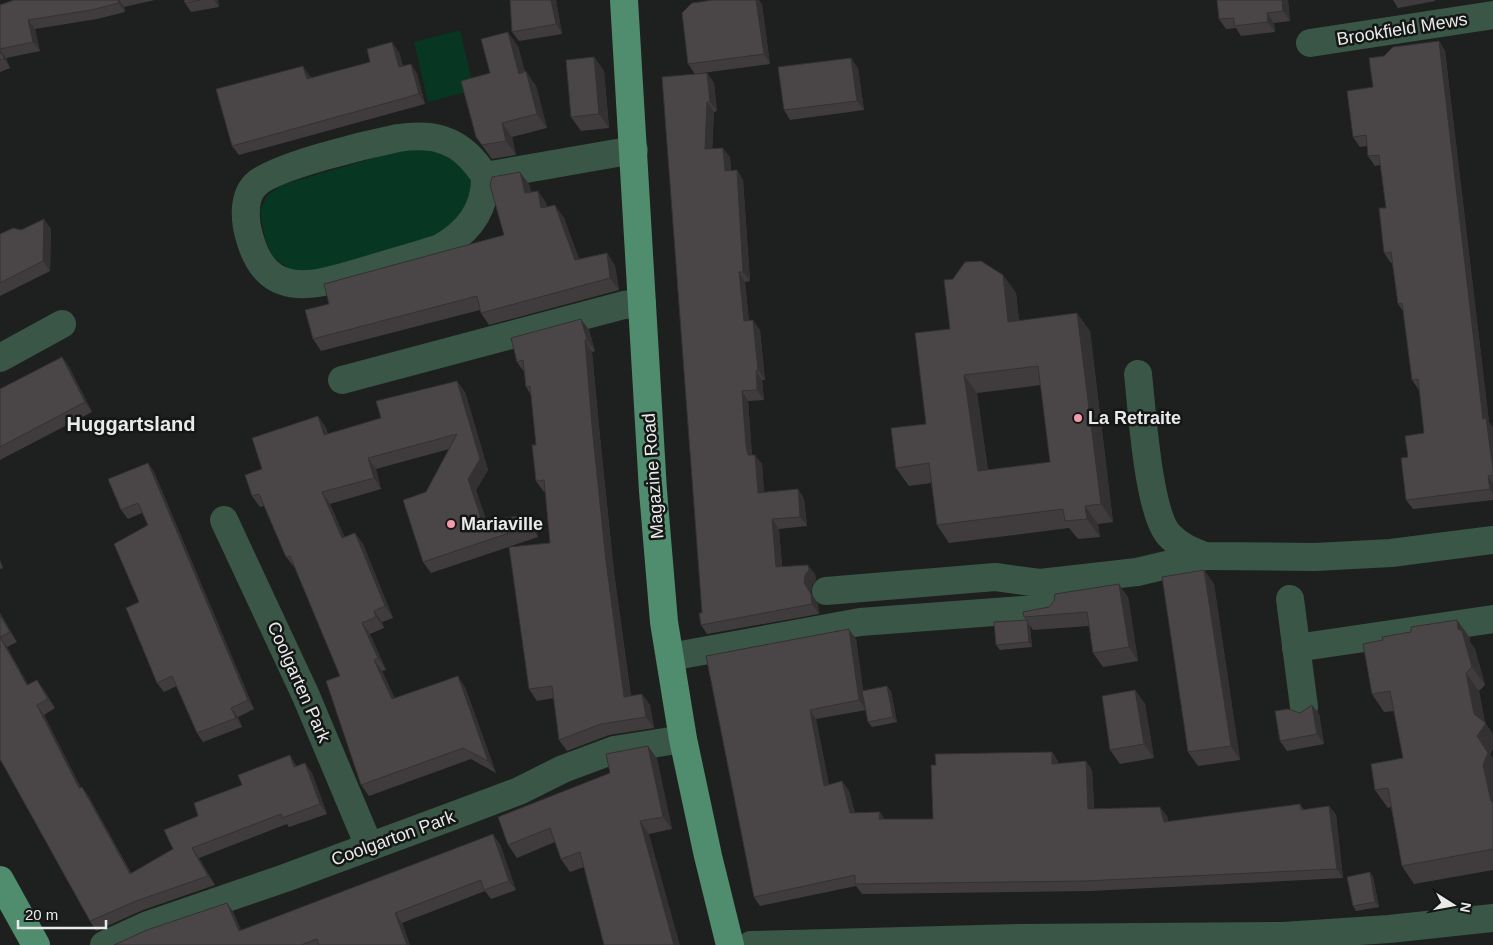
<svg xmlns="http://www.w3.org/2000/svg" width="1493" height="945" font-family="Arial,sans-serif">
<style>
.green{fill:#073623}
.lines{fill:none;stroke-linecap:round;stroke-linejoin:round}
.minor{stroke:#3a5647;stroke-width:28}
.major{stroke:#508c6e;stroke-width:28}
.wall{fill:#403c3d;fill-rule:evenodd}
.shaded-wall{fill:#343132}
.building{fill:#4a4647;stroke:#343132;fill-rule:evenodd}
.poi-dot{fill:#f39aab;stroke:#141715;stroke-width:2}
.labels{text-anchor:middle;dominant-baseline:central;stroke-width:5;stroke-linejoin:round;paint-order:stroke}
.street-label{font-size:18px;fill:#e9ebea;stroke:#141715}
.poi-label{font-size:18px;font-weight:bold;fill:#e9ebea;stroke:#141715;text-anchor:start}
.quarter-label{font-size:20px;font-weight:bold;fill:#e9ebea;stroke:#141715}
</style>
<rect width="100%" height="100%" fill="#1d201e"/>
<g class="green">
<path d="M460,30L474,90L428,102L414,42Z"/>
<path d="M412,147C437,147 453,158 472,174L475,197L448,232L316,275L289,269L273,257L265,239L260,211L267,196L281,185Z"/>
</g>
<g class="lines">
<g class="minor">
<path d="M1310,43L1493,15"/>
<path d="M485,176C474,160 462,146 443,140C429,135 412,136 398,138C369,144 274,166 255,185C242,199 245,223 250,239C268,302 316,285 364,271C390,263 415,256 440,248C469,232 486,209 485,176L634,150"/>
<path d="M0,358L62,324"/>
<path d="M1138,374C1142,409 1148,512 1169,535C1179,546 1192,551 1205,556L1315,557L1391,553L1493,540"/>
<path d="M342,380L624,305L642,303"/>
<path d="M224,520L306,696L369,846"/>
<path d="M826,591L995,577L1040,583L1137,572L1205,556"/>
<path d="M1290,599L1304,707"/>
<path d="M1296,648L1493,619"/>
<path d="M670,657L860,622L1049,608"/>
<path d="M104,945L148,925L285,878L450,817L519,791L563,769L614,750L683,739"/>
<path d="M751,945L1020,938L1283,936L1389,929L1493,918"/>
</g>
<g class="major">
<path d="M624,0L653,491L664,622L683,739L708,856L730,945"/>
<path d="M0,880L36,945"/>
</g>
</g>
<g class="wall">
<path d="M14,0H155L124,7L125,12L97,19L35,29L40,51L6,58L10,68L0,72V5Z"/>
<path d="M184,0H218L219,7L191,12L185,3Z"/>
<path d="M556,0L562,34L519,41L512,32Z"/>
<path d="M1217,0H1288L1290,21L1274,23L1275,32L1241,36L1236,28L1226,29L1219,19Z"/>
<path d="M1393,0H1435V1L1398,8Z"/>
<path d="M762,4L770,64L695,74L688,64Z"/>
<path d="M1439,41L1445,51L1489,422L1493,428V500L1413,509L1406,500L1408,457L1424,433L1419,390L1412,380L1403,311L1398,304L1392,263H1391L1384,253L1386,208L1380,165L1375,166L1368,156L1367,146L1360,147L1353,137L1373,87L1384,56Z"/>
<path d="M518,46L525,72L536,86L547,128L512,137L516,155L492,159L476,137L490,73Z"/>
<path d="M399,52L403,66L411,64L417,74L425,104L239,155L232,146L310,76L311,78L370,62Z"/>
<path d="M594,57L604,71L609,128L581,131L571,117Z"/>
<path d="M858,68L864,110L790,120L784,110Z"/>
<path d="M707,73L714,83L717,111L714,112L712,149L730,157L731,170H737L743,180L750,281L745,282L749,321L760,330L765,380H762L764,400L748,401L752,455L762,464L764,492L798,489L804,499L807,526L779,529L782,567L815,574L816,580L812,585L811,593L818,604L819,614L707,634L701,625L702,613Z"/>
<path d="M529,184L531,192L538,191L546,203L547,207L564,218L579,259L607,253L615,266L619,290L489,325L481,313L480,310L321,351L313,339L329,304L504,235Z"/>
<path d="M51,229L50,271L0,296V234L21,230Z"/>
<path d="M1003,275L1016,293L1019,320L1090,331L1113,522L1098,524L1100,537L1078,539L1069,528L949,543L937,525L931,483L909,486L896,468L926,424L950,329ZM1041,385L1050,462L988,470L977,393Z"/>
<path d="M581,319L589,330L595,351L592,352L600,437L614,572L631,696L642,694L650,705L654,728L609,735L567,751L559,740L554,698L537,701L529,689L550,543L545,492H544L536,481V445L531,395L526,387L524,372L517,362Z"/>
<path d="M62,357L69,367L92,412L0,460V389Z"/>
<path d="M465,392L488,470L476,490L486,520L535,526L538,537L431,573L423,562L426,492L449,449L376,469L381,489L330,504L344,537L355,533L363,544L393,618L382,622L384,628L370,634L386,670L382,671L395,699L465,687L496,773L471,759L369,796L361,785L340,676L295,568L286,557L264,506L260,507L252,496L262,469L318,416L326,428L328,434Z"/>
<path d="M148,463L154,472L254,709L238,717L242,727L203,742L197,733L177,686L164,692L157,683L148,525L142,513L128,519L121,510Z"/>
<path d="M0,560L3,568L0,569Z"/>
<path d="M1204,570L1214,584L1240,760L1198,766L1188,752Z"/>
<path d="M1128,597L1138,661L1103,667L1093,653L1089,626L1033,630L1030,626L1032,647L1000,650L996,645L1026,620L1024,617Z"/>
<path d="M0,613L17,642L7,647L28,685L44,690L55,708L44,715L81,788L82,787L89,797L131,873L173,849L198,816L296,765L297,766L312,773L327,814L289,827L287,824L199,858L215,885L143,910L96,931L90,921L0,759Z"/>
<path d="M1457,620L1470,638V642L1475,649L1485,685L1479,691L1485,723L1493,734V749L1490,754L1493,759V870L1414,884L1402,866L1391,807L1388,808L1375,790L1403,758L1394,711L1384,712L1372,694L1383,640L1411,632Z"/>
<path d="M856,639L863,690L891,691L897,722L872,727L868,722L866,710L816,719L829,785L842,781L849,791L855,813L880,812L884,819H933L936,765L1052,752L1058,761V763L1092,770L1094,809L1160,807L1167,816L1168,822L1300,804L1304,810L1329,806L1336,815L1343,878L1091,891L862,894L856,886L760,906L754,897L706,656Z"/>
<path d="M1135,690L1145,704L1154,758L1120,764L1110,750Z"/>
<path d="M1312,705L1319,714L1324,744L1287,751L1280,741L1300,713Z"/>
<path d="M648,746L657,759L672,829L649,834L584,867L570,872L561,859L555,842L517,858L508,845Z"/>
<path d="M500,844L516,890L491,899L485,891L402,923L410,945H114L227,903L233,912L241,930Z"/>
<path d="M1370,872L1373,877L1379,907L1356,911L1353,906Z"/>
</g>
<g class="shaded-wall">
<path d="M118,0H119L124,7L125,12L119,3Z"/>
<path d="M214,0H218L219,7Z"/>
<path d="M551,0H556L562,34L556,24Z"/>
<path d="M756,0H759L762,4L770,64L764,54Z"/>
<path d="M1282,0H1288L1290,21L1283,11Z"/>
<path d="M1267,13L1274,23L1275,32L1268,22Z"/>
<path d="M28,20L35,29L40,51L33,42Z"/>
<path d="M508,32L518,46L529,88L519,74Z"/>
<path d="M1439,41L1445,51L1489,422L1493,428V469L1483,419Z"/>
<path d="M392,42L399,52L406,77L399,67Z"/>
<path d="M0,50L6,58L10,68L4,59Z"/>
<path d="M594,57L604,71L609,128L599,114Z"/>
<path d="M851,58L858,68L864,110L857,101Z"/>
<path d="M411,64L417,74L425,104L419,94Z"/>
<path d="M303,66L310,76L314,89L307,79Z"/>
<path d="M526,71L536,86L547,128L537,114Z"/>
<path d="M707,73L714,83L717,111L710,102Z"/>
<path d="M707,102L714,112L712,159L705,149Z"/>
<path d="M502,123L512,137L516,155L506,141Z"/>
<path d="M723,148L730,157L731,181L725,171Z"/>
<path d="M737,170L743,180L750,281L743,272Z"/>
<path d="M520,172L529,184L533,205L525,193Z"/>
<path d="M538,191L546,203L549,220L541,208Z"/>
<path d="M555,205L564,218L583,272L575,260Z"/>
<path d="M44,219L51,229L50,271L43,261Z"/>
<path d="M607,253L615,266L619,290L610,278Z"/>
<path d="M739,272L745,282L750,331L744,321Z"/>
<path d="M1003,275L1016,293L1021,340L1008,322Z"/>
<path d="M1077,313L1090,331L1113,522L1101,504Z"/>
<path d="M581,319L589,330L595,351L587,340Z"/>
<path d="M753,320L760,330L765,380L758,370Z"/>
<path d="M585,340L592,352L600,437L614,572L632,708L624,697L606,561L592,426Z"/>
<path d="M62,357L69,367L92,412L85,402Z"/>
<path d="M756,371L762,380L764,400L757,390Z"/>
<path d="M964,375L977,393L990,489L978,471Z"/>
<path d="M457,381L465,392L488,470L476,490L490,532L482,521L468,479Z"/>
<path d="M742,391L748,401L752,456L748,455L746,446Z"/>
<path d="M318,416L326,428L332,447L324,435Z"/>
<path d="M755,455L762,464L765,502L758,493Z"/>
<path d="M368,458L376,469L381,489L374,478Z"/>
<path d="M148,463L154,472L254,709L248,700Z"/>
<path d="M1488,476L1493,483V494L1490,489Z"/>
<path d="M798,489L804,499L807,526L800,517Z"/>
<path d="M322,492L330,504L350,549L342,538Z"/>
<path d="M1085,506L1098,524L1100,537L1087,519Z"/>
<path d="M527,515L535,526L538,537L530,526Z"/>
<path d="M772,519L779,529L783,577L776,567Z"/>
<path d="M355,533L363,544L393,618L385,606Z"/>
<path d="M808,565L815,574L816,580L812,585L811,593L818,604L819,614L812,604L804,583L805,575Z"/>
<path d="M1204,570L1214,584L1240,760L1231,746Z"/>
<path d="M1119,584L1128,597L1138,661L1129,647Z"/>
<path d="M374,611L382,622L384,628L376,617Z"/>
<path d="M0,613L3,618L17,642L10,632Z"/>
<path d="M1457,620L1470,638V642L1475,649L1485,685L1472,667L1458,629Z"/>
<path d="M1027,621L1030,626L1032,647L1029,642Z"/>
<path d="M362,623L370,634L386,670L378,658Z"/>
<path d="M849,629L856,639L866,710L859,700Z"/>
<path d="M0,637L7,647L34,695L27,685Z"/>
<path d="M374,660L382,671L400,711L392,699Z"/>
<path d="M1466,673L1479,691L1485,724L1493,734V749L1490,754L1493,759V805L1491,801L1477,736L1474,714Z"/>
<path d="M458,676L465,687L496,773L488,761Z"/>
<path d="M37,680L44,690L55,708L48,699Z"/>
<path d="M887,686L891,691L897,722L893,717Z"/>
<path d="M1135,690L1145,704L1154,758L1144,744Z"/>
<path d="M642,694L650,705L654,728L646,717Z"/>
<path d="M37,705L44,715L86,798L79,788Z"/>
<path d="M1312,705L1319,714L1324,744L1317,734Z"/>
<path d="M231,708L238,717L242,727L236,718Z"/>
<path d="M810,710L816,719L831,795L824,786Z"/>
<path d="M648,746L657,759L672,829L663,817Z"/>
<path d="M1052,752L1058,761L1059,773L1052,764Z"/>
<path d="M290,755L296,765L301,777L294,767Z"/>
<path d="M1086,761L1092,770L1095,818L1088,809Z"/>
<path d="M305,763L312,773L327,814L320,804Z"/>
<path d="M842,781L849,791L857,822L850,813Z"/>
<path d="M82,787L89,797L136,884L130,874Z"/>
<path d="M1329,806L1336,815L1343,878L1337,869Z"/>
<path d="M1160,807L1167,816L1171,832L1164,822Z"/>
<path d="M880,812L886,822L879,819Z"/>
<path d="M640,821L649,834L680,945H674Z"/>
<path d="M493,834L500,844L516,890L509,881Z"/>
<path d="M192,848L199,858L215,885L208,876Z"/>
<path d="M1370,872L1373,877L1379,907L1375,902Z"/>
<path d="M227,903L233,912L245,940L239,931Z"/>
<path d="M395,913L402,923L410,945H407Z"/>
</g>
<g class="building">
<path d="M14,0H118L119,3L91,10L28,20L33,42L0,49V5Z"/>
<path d="M184,0H201L185,3Z"/>
<path d="M510,0H551L556,24L512,32Z"/>
<path d="M713,0H756L764,54L688,64L682,13L692,3Z"/>
<path d="M1217,0H1282L1283,11L1267,13L1268,22L1234,26V18L1219,19Z"/>
<path d="M508,32L519,74L526,71L537,114L502,123L506,141L482,145L476,137L461,81L490,73L481,39Z"/>
<path d="M1439,41L1483,419L1486,418L1493,469V475L1488,476L1490,489L1406,500L1401,458L1408,457L1405,436L1424,433L1418,379L1412,380L1402,303L1398,304L1391,252L1384,253L1379,208H1386L1379,155L1368,156L1366,135L1353,137L1347,91L1373,87L1369,58L1384,56L1393,47Z"/>
<path d="M392,42L399,67L411,64L419,94L232,146L216,89L303,66L307,79L370,62L367,49Z"/>
<path d="M0,50L4,59L0,60Z"/>
<path d="M594,57L599,114L571,117L566,60Z"/>
<path d="M851,58L857,101L784,110L778,67Z"/>
<path d="M707,73L710,102H707L705,149L723,148L725,171L737,170L743,272H739L744,321L753,320L758,370L756,371L757,390L742,391L746,446L748,455H755L758,493L798,489L800,517L772,519L776,567L808,565L809,570L805,575L804,583L811,594L812,604L701,625L699,613H702L662,77Z"/>
<path d="M520,172L525,193L538,191L541,208L555,205L575,260L607,253L610,278L481,313L477,296L313,339L305,310L329,304L324,284L504,235L490,185L492,177Z"/>
<path d="M44,219L43,261L0,283V234L13,228L21,230Z"/>
<path d="M981,261L1003,275L1008,322L1077,313L1101,504L1085,506L1087,519L1065,521L1063,509L937,525L929,463L896,468L891,428L926,424L915,333L950,329L944,280L953,279L965,262ZM1038,366L1050,462L978,471L964,375Z"/>
<path d="M581,319L587,340H585L592,426L606,561L624,697L642,694L646,717L601,724L559,740L552,686L529,689L509,547L550,543L544,480L536,481L532,445H536L530,386L526,387L523,360L517,362L511,338Z"/>
<path d="M62,357L85,402L0,447V389Z"/>
<path d="M457,381L480,459L468,479L482,521L527,515L530,526L423,562L403,500L426,492L457,434L368,458L374,478L322,492L342,538L355,533L385,606L374,611L376,617L362,623L378,658L374,660L392,699L458,676L488,761L463,748L361,785L326,681L340,676L290,556L286,557L259,494L252,496L245,475L262,469L252,438L318,416L324,435L381,418L376,401Z"/>
<path d="M148,463L248,700L231,708L236,718L197,733L172,676L157,683L126,608L139,602L114,544L148,525L138,503L121,510L108,479Z"/>
<path d="M1204,570L1231,746L1188,752L1162,577Z"/>
<path d="M1119,584L1129,647L1093,653L1087,612L1024,617L1023,612L1049,607L1054,601L1055,594Z"/>
<path d="M0,615L10,632L0,637L27,685L37,680L48,699L37,705L79,788L82,787L130,874L173,849L164,830L198,816L194,803L242,785L238,775L290,755L294,767L305,763L320,804L282,818L281,814L192,848L208,876L136,901L90,921L0,759Z"/>
<path d="M1027,620L1029,642L996,645L994,622Z"/>
<path d="M1457,620L1458,629L1462,631L1472,667L1466,673L1474,714L1486,723L1477,736L1488,753L1483,765L1491,801L1493,803V849L1402,866L1388,788L1375,790L1371,764L1403,758L1390,691L1372,694L1363,644L1383,640L1382,637L1411,632V627Z"/>
<path d="M849,629L859,700L810,710L824,786L842,781L850,813L880,812L879,819H933L931,765H936L935,754L1052,752V764L1086,761L1088,809L1160,807L1164,822L1300,804L1301,810L1329,806L1337,869L1085,881L855,884V875L754,897L706,656Z"/>
<path d="M887,686L893,717L868,722L862,691Z"/>
<path d="M1135,690L1144,744L1110,750L1102,696Z"/>
<path d="M1312,705L1317,734L1280,741L1275,711L1288,709L1300,713Z"/>
<path d="M648,746L663,817L640,821L674,945H604L580,852L561,859L550,828L508,845L498,817L610,773L606,754Z"/>
<path d="M493,834L509,881L484,890L481,880L395,913L407,945H319L317,939L301,945H114L147,930L227,903L239,931Z"/>
<path d="M1370,872L1375,902L1353,906L1347,877Z"/>
</g>
<g class="poi-dot">
<circle cx="1078" cy="418" r="5"/>
<circle cx="451" cy="524" r="5"/>
</g>
<g class="labels">
<g class="street-label">
<text transform="translate(1402 29) rotate(-9)">Brookfield Mews</text>
<text transform="translate(653 476) rotate(-94)">Magazine Road</text>
<text transform="translate(299 682) rotate(66)">Coolgarten Park</text>
<text transform="translate(393 838) rotate(-20)">Coolgarton Park</text>
</g>
<g class="poi-label">
<text x="1088" y="418">La Retraite</text>
<text x="461" y="524">Mariaville</text>
</g>
<g class="quarter-label">
<text x="131" y="424">Huggartsland</text>
</g>
</g>
<g transform="translate(1453 905) rotate(101)" stroke="#141715" stroke-width="4" paint-order="stroke">
<path d="M0-4L9 19L0 12L-9 19Z" fill="#e9ebea"/>
<text y="-8" font-size="14" font-weight="bold" text-anchor="middle" fill="#e9ebea">N</text>
</g>
<path d="M18 920v8h88v-8" fill="none" stroke="#e9ebea" stroke-width="2.5"/>
<text x="25" y="920" font-size="15" fill="#e9ebea" stroke="#141715" stroke-width="4" paint-order="stroke">20 m</text>
</svg>
